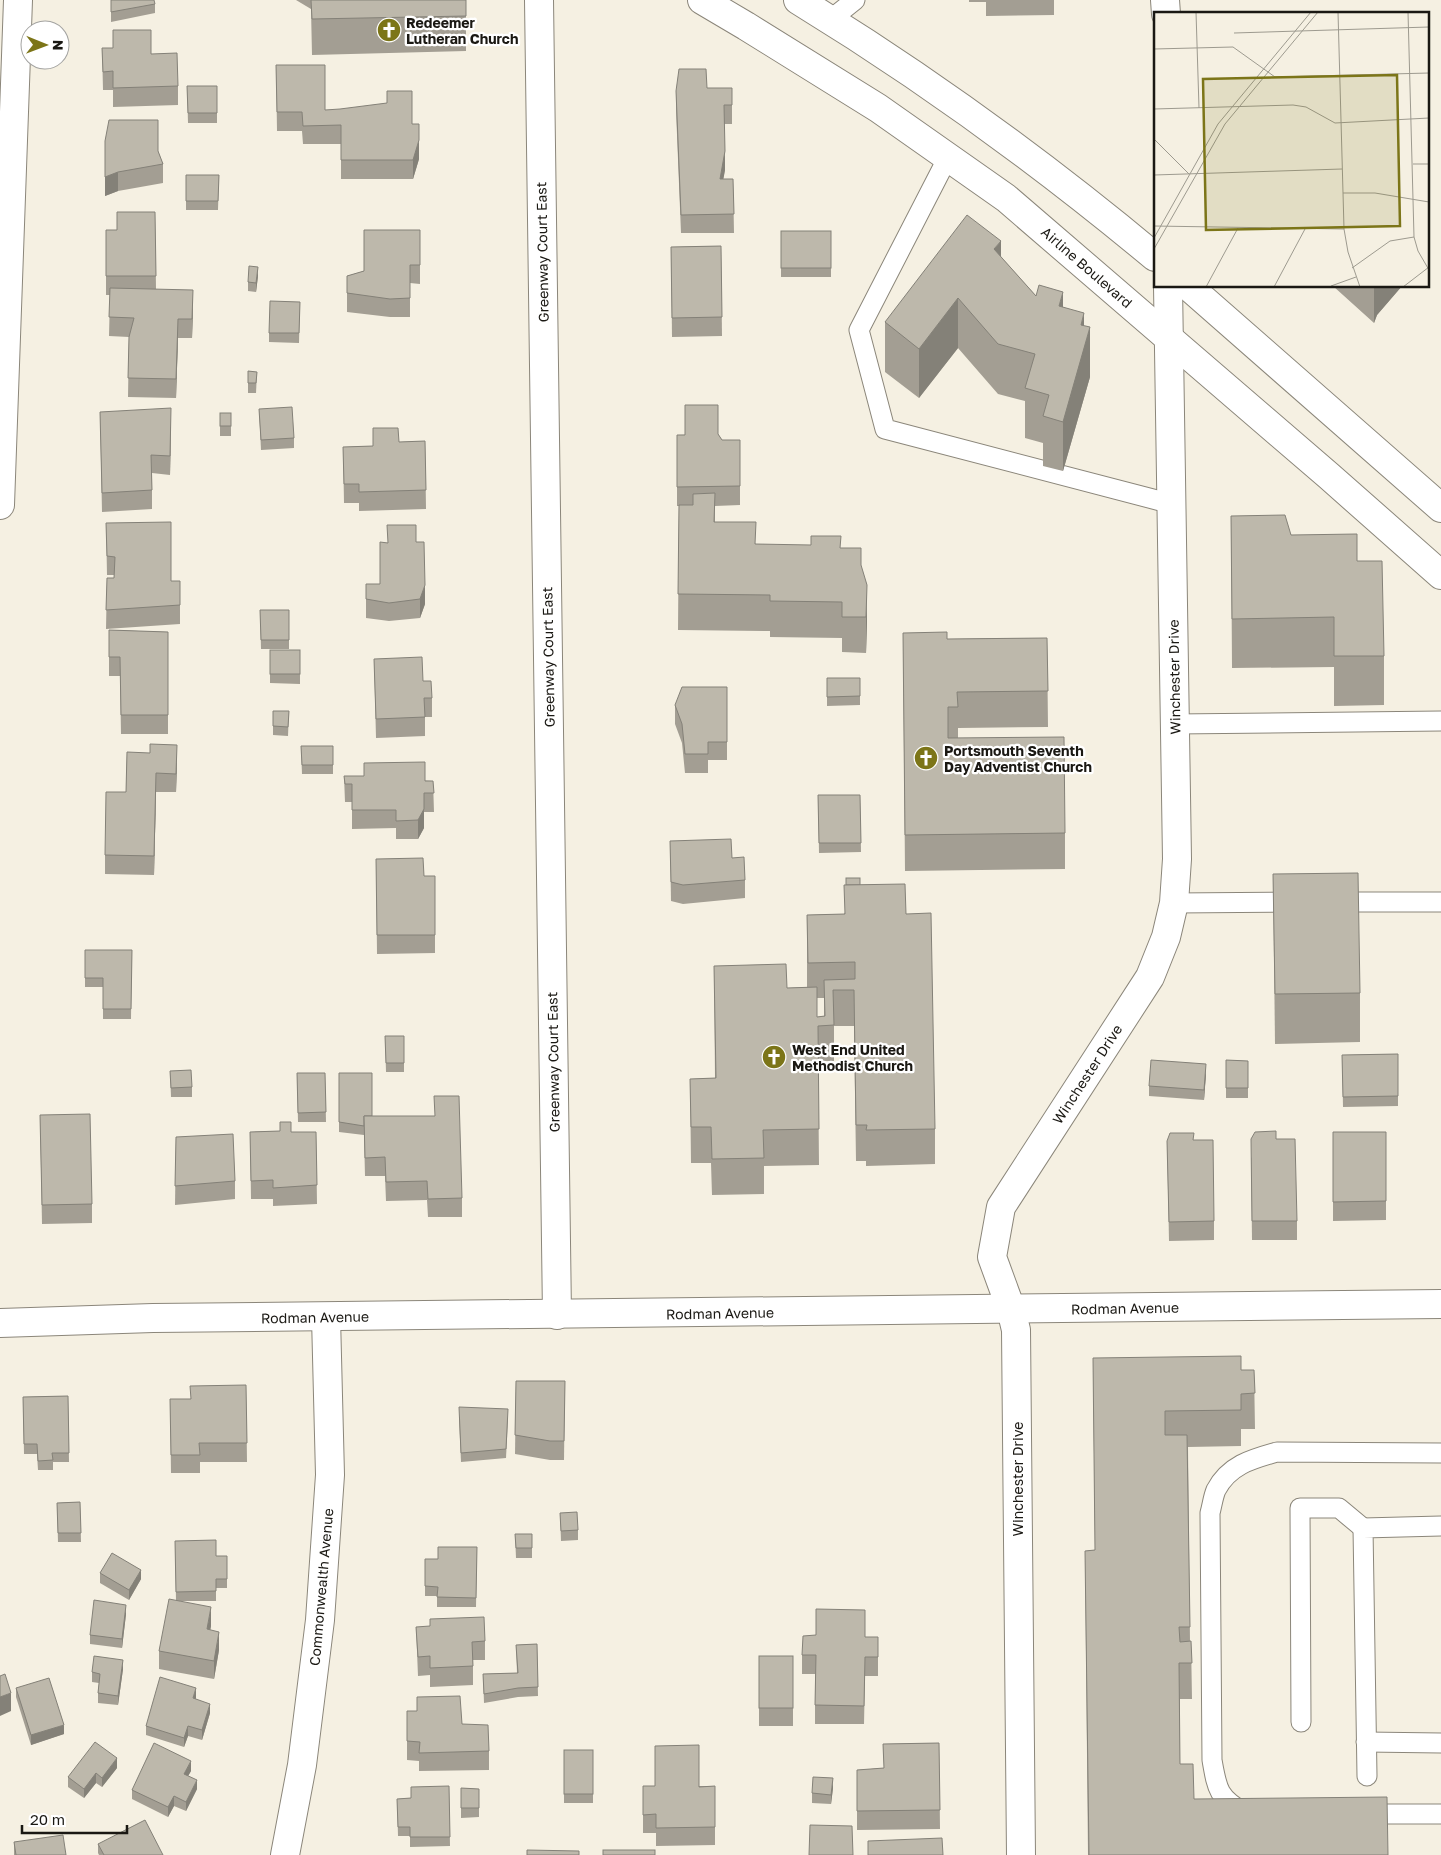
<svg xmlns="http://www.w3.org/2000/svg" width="1441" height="1855" font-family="'Golos Text',sans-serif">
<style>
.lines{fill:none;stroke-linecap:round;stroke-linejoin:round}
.service-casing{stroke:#8b867a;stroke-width:21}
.minor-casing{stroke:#8b867a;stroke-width:30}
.tertiary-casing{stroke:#8b867a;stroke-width:30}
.primary-casing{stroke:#8b867a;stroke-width:30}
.service{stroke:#fff;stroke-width:19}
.minor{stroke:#fff;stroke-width:28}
.tertiary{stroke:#fff;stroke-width:28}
.primary{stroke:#fff;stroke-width:28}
.wall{fill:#a39e93;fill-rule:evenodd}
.shaded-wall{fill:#848178}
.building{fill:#bdb8ab;stroke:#848178}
.labels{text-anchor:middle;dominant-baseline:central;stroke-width:4.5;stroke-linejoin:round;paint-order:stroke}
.poi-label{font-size:14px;font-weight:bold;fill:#1a1813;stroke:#fff;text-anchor:start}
.street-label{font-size:14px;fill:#1a1813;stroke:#fff}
.inset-road{fill:none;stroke:#9d9a8f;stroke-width:1}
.view{fill:#7c7518;fill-opacity:0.15;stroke:#7c7518;stroke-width:2.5}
.inset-edge{fill:none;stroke:#1a1813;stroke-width:2.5}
</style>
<rect width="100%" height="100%" fill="#f5f0e2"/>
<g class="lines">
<g class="service-casing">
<g id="service">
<path d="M830,20L855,0"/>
<path d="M948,157L859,330L885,429L1172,504"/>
<path d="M1175,724L1441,721"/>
<path d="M1335,902H1441"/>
<path d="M1174,903L1297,902"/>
<path d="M1301,1722L1300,1508H1339L1363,1528"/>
<path d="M1366,1742L1441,1743"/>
<path d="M1367,1776L1363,1528L1441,1526"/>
<path d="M1245,1813C1218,1798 1217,1789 1212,1760L1210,1513C1212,1506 1213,1497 1216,1490C1229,1465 1252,1459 1277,1452L1441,1453"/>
<path d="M1362,1814H1441"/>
</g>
</g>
<g class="minor-casing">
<g id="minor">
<path d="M539,0L557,1315"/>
<path d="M1165,0L1166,14"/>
<path d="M285,1855L302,1765L320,1620L330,1475L326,1317"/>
<path d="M1021,1855L1016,1330L1011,1309L992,1257L1001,1207L1150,977L1166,937L1174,903L1177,859L1168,286"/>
</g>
</g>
<g class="tertiary-casing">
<g id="tertiary">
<path d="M0,505L18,0"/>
<path d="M0,1323L153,1318L1441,1304"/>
</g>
</g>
<g class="primary-casing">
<g id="primary">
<path d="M702,0L746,26L878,108L1006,198L1329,476L1441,575"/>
<path d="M798,0C924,77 1042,163 1155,257"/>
<path d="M1188,286L1441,508"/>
</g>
</g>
<use href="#service" class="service"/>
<use href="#minor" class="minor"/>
<use href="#tertiary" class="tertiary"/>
<use href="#primary" class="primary"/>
</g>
<g class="wall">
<path d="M111,0L155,4V13L111,22Z"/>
<path d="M296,0H466V51L312,55L311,9Z"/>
<path d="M969,0H1054V15L986,16V2H969Z"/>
<path d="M102,48L151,54L178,86V105L113,107V90H103Z"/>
<path d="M276,65L325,110L412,124L419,159L413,179H341V144H303L302,131H277Z"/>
<path d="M187,86H217V123H188Z"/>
<path d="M707,88H732V124H724L725,170L723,179H733L734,233H681L676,110V91Z"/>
<path d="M105,141L158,151L163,164V183L118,191L105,196Z"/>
<path d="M186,175H219L218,210H186Z"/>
<path d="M155,212L156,289L193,309L192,338H178L176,398L128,397L129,337L109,336L110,295H106V230H117Z"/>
<path d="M420,230V284L410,283V317H390L347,312V276L364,271Z"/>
<rect x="781" y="231" width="50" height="46"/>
<path d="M721,246L722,336L672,337L671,247Z"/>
<path d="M1001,257L1036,296L1063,307L1084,326L1090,377L1063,471L1043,466V443L1025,438V401L998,394L958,348L919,398L885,372V322Z"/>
<path d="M258,276L256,292L248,291V282Z"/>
<path d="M1333,286H1402L1377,315L1374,323Z"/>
<path d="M300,302L299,343L269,342V333Z"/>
<path d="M248,371L257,372L256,393H248Z"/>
<path d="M259,409L294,438V448L261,450Z"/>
<path d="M100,412L171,427L170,475L152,473V509L102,512Z"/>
<rect x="220" y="413" width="11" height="23"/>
<path d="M718,434L722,440H740V505L715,506V522L756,544L841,548L861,566L867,621L866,653L842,652V638L770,637V631L678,630L679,506H677V435Z"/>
<path d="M425,441L426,509L359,511V503H344L343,447L373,446L399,442Z"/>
<path d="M1231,516L1291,535L1357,561L1384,656V705L1334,706V667L1232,668Z"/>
<path d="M106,523L171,581L180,605V624L106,629L107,578H114V575H107Z"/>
<path d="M416,542L425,604L420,618L389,621L366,618V584H380Z"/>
<path d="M260,610H289V649H261Z"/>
<path d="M109,630L168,632V734H121L120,676H109Z"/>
<path d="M903,633L947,639L1047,638L1048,727L958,728V738L1065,833V869L905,871Z"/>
<path d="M270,650H300V684L270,683Z"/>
<path d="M374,659L423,681L432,698V717H425V736L376,738Z"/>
<path d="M860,678V705L827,706V679Z"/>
<path d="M727,687V760H708V773H685L682,743L675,724V705Z"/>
<path d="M273,711H289L288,736L273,735Z"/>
<path d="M301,746H333V774H302Z"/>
<path d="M127,752L177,763L176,792H156L154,875L105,874V855L126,792Z"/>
<path d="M344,776L433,781L434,812H424V828L418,839H396V828L352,829V802H345Z"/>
<path d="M818,795H860L861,852L819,853Z"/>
<path d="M670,841L732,858L745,880V898L683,904L671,901Z"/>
<path d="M376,859L424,876H435V953L377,954Z"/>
<path d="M1273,874L1360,993V1042L1275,1044Z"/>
<path d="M860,885L906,914L935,1129V1164L866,1166V1161H856L854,1026H834V1061H818L819,1165L764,1166V1194L712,1195L711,1163H691L690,1079L715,1078L714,966L787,988L807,987V915L844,914ZM817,998H824V1016L817,1017Z"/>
<path d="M85,950H132L131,1019H103V987H85Z"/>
<path d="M385,1036H404V1072H386Z"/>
<path d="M1398,1054V1106L1343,1107L1342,1055Z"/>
<path d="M1226,1060L1248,1061V1098H1226Z"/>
<path d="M170,1071L192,1087V1097H171Z"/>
<path d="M297,1073H325L326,1122H298Z"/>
<path d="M339,1073L372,1116L462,1198V1217H428L427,1200L386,1201L385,1176H365L364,1135L339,1132Z"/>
<path d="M1206,1074L1204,1100L1149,1096V1086Z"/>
<path d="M40,1115L92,1204V1223L42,1224Z"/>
<path d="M280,1122L291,1132H316L317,1204L273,1206V1199H251L250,1132L280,1131Z"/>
<path d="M1333,1132H1386V1220L1333,1221Z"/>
<path d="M176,1137L235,1181V1199L175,1205Z"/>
<path d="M1276,1139L1297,1221V1240H1252L1251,1158Z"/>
<path d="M1194,1140L1214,1221V1240L1169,1241L1167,1141Z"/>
<path d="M1093,1358L1241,1370H1254L1255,1429H1241V1446L1188,1447L1190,1642L1191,1641L1192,1699H1180V1764L1194,1799L1388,1855H1088L1085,1551L1095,1550Z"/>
<path d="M516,1381H565L564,1460H550L515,1454Z"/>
<path d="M246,1385L247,1462H200V1473H171L170,1399H190Z"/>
<path d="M68,1396L69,1462H53V1470H38L37,1454H24L23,1397Z"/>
<path d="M459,1417L508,1418L506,1458L461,1462Z"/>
<path d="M80,1502L81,1542H58L57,1503Z"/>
<path d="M560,1513L578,1530V1540L561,1541Z"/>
<path d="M515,1534H532V1558H516Z"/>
<path d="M175,1541L216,1556H227V1588H216V1601H179L211,1626L210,1630L219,1650L214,1679L159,1669V1651L176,1601Z"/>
<path d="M477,1547L476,1607H437V1596H425V1559H438Z"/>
<path d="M100,1573L141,1579L129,1600L100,1583Z"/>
<path d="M126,1614L122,1648L90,1644V1635Z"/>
<path d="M416,1627L485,1641V1660H473V1685L430,1687V1675L418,1676Z"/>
<path d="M865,1637H878V1676H865L864,1724H815V1674H802V1655Z"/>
<path d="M537,1644L538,1696L518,1697L484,1703L483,1674L517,1673L516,1645Z"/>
<rect x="759" y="1656" width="34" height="70"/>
<path d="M123,1669L118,1705L98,1703V1693L99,1683L92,1682V1672Z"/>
<path d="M16,1688L64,1734L31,1745L16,1697Z"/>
<path d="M196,1698V1699L210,1713L202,1740L188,1736L184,1747L146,1735V1726Z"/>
<path d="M407,1711L462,1724L489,1751V1770L419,1771V1761L407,1760Z"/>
<path d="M939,1743L940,1829L857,1830V1770L884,1768L883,1744Z"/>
<rect x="564" y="1750" width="29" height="53"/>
<path d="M117,1768L102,1787L96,1783L84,1798L68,1787V1777Z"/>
<path d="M191,1771L188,1776L197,1789L186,1811L174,1806L168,1817L132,1799V1790Z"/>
<path d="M449,1786L450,1846L410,1847V1836H398L397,1799L411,1798Z"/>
<path d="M643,1786H715V1845L656,1846V1833H643Z"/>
<path d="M461,1788L479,1789V1817L461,1818Z"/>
<path d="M833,1788L831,1804L812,1803V1793Z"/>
<path d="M14,1842L66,1855H14Z"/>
<path d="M98,1844L163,1855H99L98,1853Z"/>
</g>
<g class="shaded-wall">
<path d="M419,140V159L413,179V160Z"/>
<path d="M725,151V170L720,198V179Z"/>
<path d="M118,172V191L105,196V177Z"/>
<path d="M1001,241V290L994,249Z"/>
<path d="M258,267V276L256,292V283Z"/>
<path d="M1374,286H1402L1377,315L1374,323Z"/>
<path d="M193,290V309L192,338V319Z"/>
<path d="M1063,292V341L1059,306Z"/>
<path d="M958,298V348L919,398V349Z"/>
<path d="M1084,313V347L1090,327V377L1063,471V422L1081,325Z"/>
<path d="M178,319V338L176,398V379Z"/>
<path d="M171,408V427L170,475V456Z"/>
<path d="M425,585V604L420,618V599Z"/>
<path d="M867,585V621L866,653V617Z"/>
<path d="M177,745V763L176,792V774Z"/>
<path d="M156,773V792L154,875V856Z"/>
<path d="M424,809V828L418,839V820Z"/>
<path d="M1206,1064V1074L1204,1100V1090Z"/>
<path d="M141,1570V1579L129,1600V1590Z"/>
<path d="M126,1605V1614L122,1648V1639Z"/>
<path d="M211,1607V1626L207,1648V1629Z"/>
<path d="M219,1632V1650L214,1679V1661Z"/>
<path d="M123,1660V1669L118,1705V1696Z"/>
<path d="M196,1688V1698L193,1708V1698Z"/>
<path d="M11,1693V1711L0,1716V1697Z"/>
<path d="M210,1704V1713L202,1740V1730Z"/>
<path d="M64,1725V1734L31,1745V1735Z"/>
<path d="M188,1726V1736L184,1747V1738Z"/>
<path d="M117,1758V1768L102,1787V1778Z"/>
<path d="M191,1761V1771L184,1783V1774Z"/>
<path d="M96,1773V1783L84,1798V1789Z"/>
<path d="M833,1778V1788L831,1804V1795Z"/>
<path d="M197,1780V1789L186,1811V1802Z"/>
<path d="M174,1796V1806L168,1817V1807Z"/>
</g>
<g class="building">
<path d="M111,0H154L155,4L111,12Z"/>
<path d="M311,0H466V16L312,19Z"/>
<path d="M113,30H151V54L177,53L178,86L113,88V71L103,72L102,48H113Z"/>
<path d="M276,65H325V110L340,109L387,103V91H412V124H419V140L413,160H341V125L303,126L302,112H277Z"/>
<path d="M679,69H706L707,88H732V105H724L725,151L720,179H733L734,214L681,215L676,91Z"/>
<path d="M187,86H217V113H188Z"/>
<path d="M109,120H158V151L163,164L118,172L105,177V141Z"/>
<path d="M186,175H219L218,201H186Z"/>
<path d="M117,212H155L156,276H106V230H117Z"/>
<path d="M967,215L1001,241L994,249L1036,296L1039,285L1063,292L1059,306L1084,313L1081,325L1090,327L1063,422L1043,416L1049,395L1025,388L1035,354L998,344L958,298L919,349L885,322Z"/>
<path d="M364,230H420V265H410V298L390,299L347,293V276L364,271Z"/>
<rect x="781" y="231" width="50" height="37"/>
<path d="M721,246L722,317L672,318L671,247Z"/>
<path d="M249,266L258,267L256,283L248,282Z"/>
<path d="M110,288L193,290L192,319H178L176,379L128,378L129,337L134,318L109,317Z"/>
<path d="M270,301L300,302L299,333H269Z"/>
<path d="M248,371L257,372L256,383H248Z"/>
<path d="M685,405H718V434L722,440H740V486L677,487V435H685Z"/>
<path d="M292,407L294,438L261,440L259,409Z"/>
<path d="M171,408L170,456L151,455L152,490L102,493L100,412Z"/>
<rect x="220" y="413" width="11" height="13"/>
<path d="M373,428H398L399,442L425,441L426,490L359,492V484H344L343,447L373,446Z"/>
<path d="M715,493L714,522H756L755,544L811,545V536H841L840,548H861V565L867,585L866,617H842V602L770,601V595L678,594L679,505H693V494Z"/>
<path d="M1285,515L1291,535L1357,534V561H1382L1384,656H1334V617L1232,619L1231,516Z"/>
<path d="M171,522V581H180V605L106,610L107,578H114L115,557L107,556L106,523Z"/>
<path d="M387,525H416V542H424L425,585L420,599L389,603L366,599V584H380V542L388,543Z"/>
<path d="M260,610H289V640H261Z"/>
<path d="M109,630L168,632V715H121L120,657H109Z"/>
<path d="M947,632V639L1047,638L1048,691L957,692L958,707H948V738L1064,737L1065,833L905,835L903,633Z"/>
<rect x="270" y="650" width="30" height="24"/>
<path d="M422,657L423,681H431L432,698H424L425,717L376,719L374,659Z"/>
<path d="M827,678H860V696L827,697Z"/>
<path d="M682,687H727V742H708V754H685L682,724L675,705Z"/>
<path d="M273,711H289L288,727L273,726Z"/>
<path d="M150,744L177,745L176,774L156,773L154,856L105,855L106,792H126L127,752L150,753Z"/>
<path d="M301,746H333V765H302Z"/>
<path d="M425,762V781H433L434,793H424V809L418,820L396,821V810H352V784H345L344,776H364V763Z"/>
<path d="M818,795H860L861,843H819Z"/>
<path d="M731,839L732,858L744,857L745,880L683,885L671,882L670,841Z"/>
<path d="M423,858L424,876H435V935H377L376,859Z"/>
<path d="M1358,873L1360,993L1275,994L1273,874Z"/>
<rect x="846" y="878" width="14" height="7"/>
<path d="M905,884L906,914L931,913L935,1129L866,1130L867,1125H856L854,990H833L834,1025L818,1026L819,1129L763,1130L764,1158L712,1159L711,1127H691L690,1079L716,1078L714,966L786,964L787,988L817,987V1017L825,1016L824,980L855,979V962L808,963L807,915L845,914L844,885Z"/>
<path d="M85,950H132L131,1009H103V978H85Z"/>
<path d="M385,1036H404V1063H386Z"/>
<path d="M1398,1054V1096L1343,1097L1342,1055Z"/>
<path d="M1151,1060L1206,1064L1204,1090L1149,1086Z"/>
<path d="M1226,1060L1248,1061V1088H1226Z"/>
<path d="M191,1070L192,1087L171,1088L170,1071Z"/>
<path d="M297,1073H325L326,1112L298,1113Z"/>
<path d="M339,1073H372V1116H364V1126L339,1122Z"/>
<path d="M434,1096H459L462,1198L428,1199L427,1181L386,1182L385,1157L365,1158L364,1116H435Z"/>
<path d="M90,1114L92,1204L42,1205L40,1115Z"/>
<path d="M280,1122H291V1132H316L317,1185L273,1188V1180L251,1181L250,1132L280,1131Z"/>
<path d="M1276,1131V1139H1295L1297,1221H1252L1251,1139L1255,1132Z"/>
<path d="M1333,1132H1386V1201L1333,1202Z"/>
<path d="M1170,1133H1194L1193,1140H1213L1214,1221L1169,1222L1167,1141Z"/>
<path d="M233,1134L235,1181L175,1186L176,1137Z"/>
<path d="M1241,1356V1370H1254L1255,1393L1241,1394V1410L1165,1411V1435H1187L1190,1627H1179L1180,1642L1191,1641L1192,1663H1179L1180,1764H1193L1194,1799L1387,1797L1388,1855H1089L1085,1551L1095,1550L1093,1358Z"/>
<path d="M516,1381H565L564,1441H550L515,1435Z"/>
<path d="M246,1385L247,1443H199L200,1455H171L170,1399H191L190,1386Z"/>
<path d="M68,1396L69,1453H52L53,1460L38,1461L37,1444H24L23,1397Z"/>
<path d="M459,1407L508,1409L506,1449L461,1453Z"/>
<path d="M80,1502L81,1533H58L57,1503Z"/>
<path d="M577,1512L578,1530L561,1531L560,1513Z"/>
<path d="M515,1534H532V1548H516Z"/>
<path d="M216,1540V1556H227V1579H216V1591L176,1592L175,1541Z"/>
<path d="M438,1547H477L476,1598L437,1597L438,1587L425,1586V1559H438Z"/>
<path d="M112,1553L141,1570L129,1590L100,1573Z"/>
<path d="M169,1599L211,1607L207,1629L219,1632L214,1661L159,1651Z"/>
<path d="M94,1600L126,1605L122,1639L90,1635Z"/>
<path d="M816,1609L865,1610V1637H878V1657H865L864,1706L815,1705L816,1655H802L803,1636L816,1635Z"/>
<path d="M484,1617L485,1641L472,1642L473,1666L430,1668V1656L418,1657L416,1627L430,1626V1619Z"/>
<path d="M537,1644L538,1687L518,1688L484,1694L483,1674L518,1673L516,1645Z"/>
<path d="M94,1656L123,1660L118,1696L98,1693L100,1674L92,1672Z"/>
<rect x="759" y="1656" width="34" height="52"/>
<path d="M5,1674L11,1693L0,1697V1676Z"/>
<path d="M160,1677L196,1688L193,1698L210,1704L202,1730L188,1726L184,1738L146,1726Z"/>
<path d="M49,1678L64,1725L31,1735L16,1688Z"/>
<path d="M460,1696L462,1724L488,1725L489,1751L419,1753L420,1742L407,1741V1711H417V1697Z"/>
<path d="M95,1742L117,1758L102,1778L96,1773L84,1789L68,1777Z"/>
<path d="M154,1743L191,1761L184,1774L197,1780L186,1802L174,1796L168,1807L132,1790Z"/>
<path d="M939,1743L940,1810L857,1811V1770L884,1768L883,1744Z"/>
<path d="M699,1745V1787L715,1786V1827L656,1828V1814L643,1815V1786H655V1746Z"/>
<rect x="564" y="1750" width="29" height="44"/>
<path d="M813,1777L833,1778L831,1795L812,1793Z"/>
<path d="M449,1786L450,1837H410V1827H398L397,1799L411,1798V1787Z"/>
<path d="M461,1788L479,1789V1808H461Z"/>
<path d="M145,1820L163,1855H104L98,1844Z"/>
<path d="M810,1825L852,1826L853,1855H809Z"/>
<path d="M63,1835L66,1855H16L14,1842Z"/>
<path d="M942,1838L943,1855H868V1841Z"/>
<path d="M527,1850L579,1851V1855H527Z"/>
<rect x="603" y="1850" width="52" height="5"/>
</g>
<defs>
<g id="church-disc" transform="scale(1.25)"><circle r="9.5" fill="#7c7518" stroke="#fff"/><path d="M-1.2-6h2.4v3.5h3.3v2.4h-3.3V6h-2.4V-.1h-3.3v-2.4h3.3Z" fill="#fff"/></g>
</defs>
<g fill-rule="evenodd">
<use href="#church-disc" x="389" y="30"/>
<use href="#church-disc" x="926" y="758"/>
<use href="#church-disc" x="774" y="1057"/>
</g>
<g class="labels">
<g class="poi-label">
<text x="406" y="22">Redeemer<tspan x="406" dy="16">Lutheran Church</tspan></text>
<text x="944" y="750">Portsmouth Seventh<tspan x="944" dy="16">Day Adventist Church</tspan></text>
<text x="792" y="1049">West End United<tspan x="792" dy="16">Methodist Church</tspan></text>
</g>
<g class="street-label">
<text transform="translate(542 252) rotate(-91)">Greenway Court East</text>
<text transform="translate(1087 267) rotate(41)">Airline Boulevard</text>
<text transform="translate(548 657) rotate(-91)">Greenway Court East</text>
<text transform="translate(1174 677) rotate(-91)">Winchester Drive</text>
<text transform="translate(553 1062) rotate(-91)">Greenway Court East</text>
<text transform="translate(1087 1074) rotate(-57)">Winchester Drive</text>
<text transform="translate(1125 1308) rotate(-1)">Rodman Avenue</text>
<text transform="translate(720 1313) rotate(-1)">Rodman Avenue</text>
<text transform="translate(315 1317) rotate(-1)">Rodman Avenue</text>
<text transform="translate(1017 1479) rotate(-90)">Winchester Drive</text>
<text transform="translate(321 1587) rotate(-85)">Commonwealth Avenue</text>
</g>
</g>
<g transform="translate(1154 12)">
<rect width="275" height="275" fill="#f5f0e2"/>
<path class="inset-road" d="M42,0L45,96M184,0L190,217L194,240L206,275M254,0L260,225L264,239L275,258M80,21L275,15M0,37L79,35L121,65L275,61M0,97L139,93L152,95L181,111L275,106M0,127L35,162M259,152H275M0,163L188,157M189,181H221L275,190M0,214L190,217M0,226L64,112L157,0M0,237L71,112L164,0M198,256L236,229L260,225M177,274L202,265M52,275L84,216M120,275L151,217M249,275L275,255"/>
<path class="view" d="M243,63L246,214L52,218L49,67Z"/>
<rect width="275" height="275" class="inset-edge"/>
</g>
<g transform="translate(45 45) rotate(91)"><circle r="24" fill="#ffffff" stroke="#a3a3a1"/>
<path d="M0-4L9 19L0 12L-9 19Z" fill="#7c7518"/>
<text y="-8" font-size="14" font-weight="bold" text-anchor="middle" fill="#1a1813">N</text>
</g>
<path d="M22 1825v8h105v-8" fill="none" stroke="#1a1813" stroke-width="2.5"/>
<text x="30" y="1825" font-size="15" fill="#1a1813" stroke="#ffffff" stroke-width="4" paint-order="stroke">20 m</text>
</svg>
